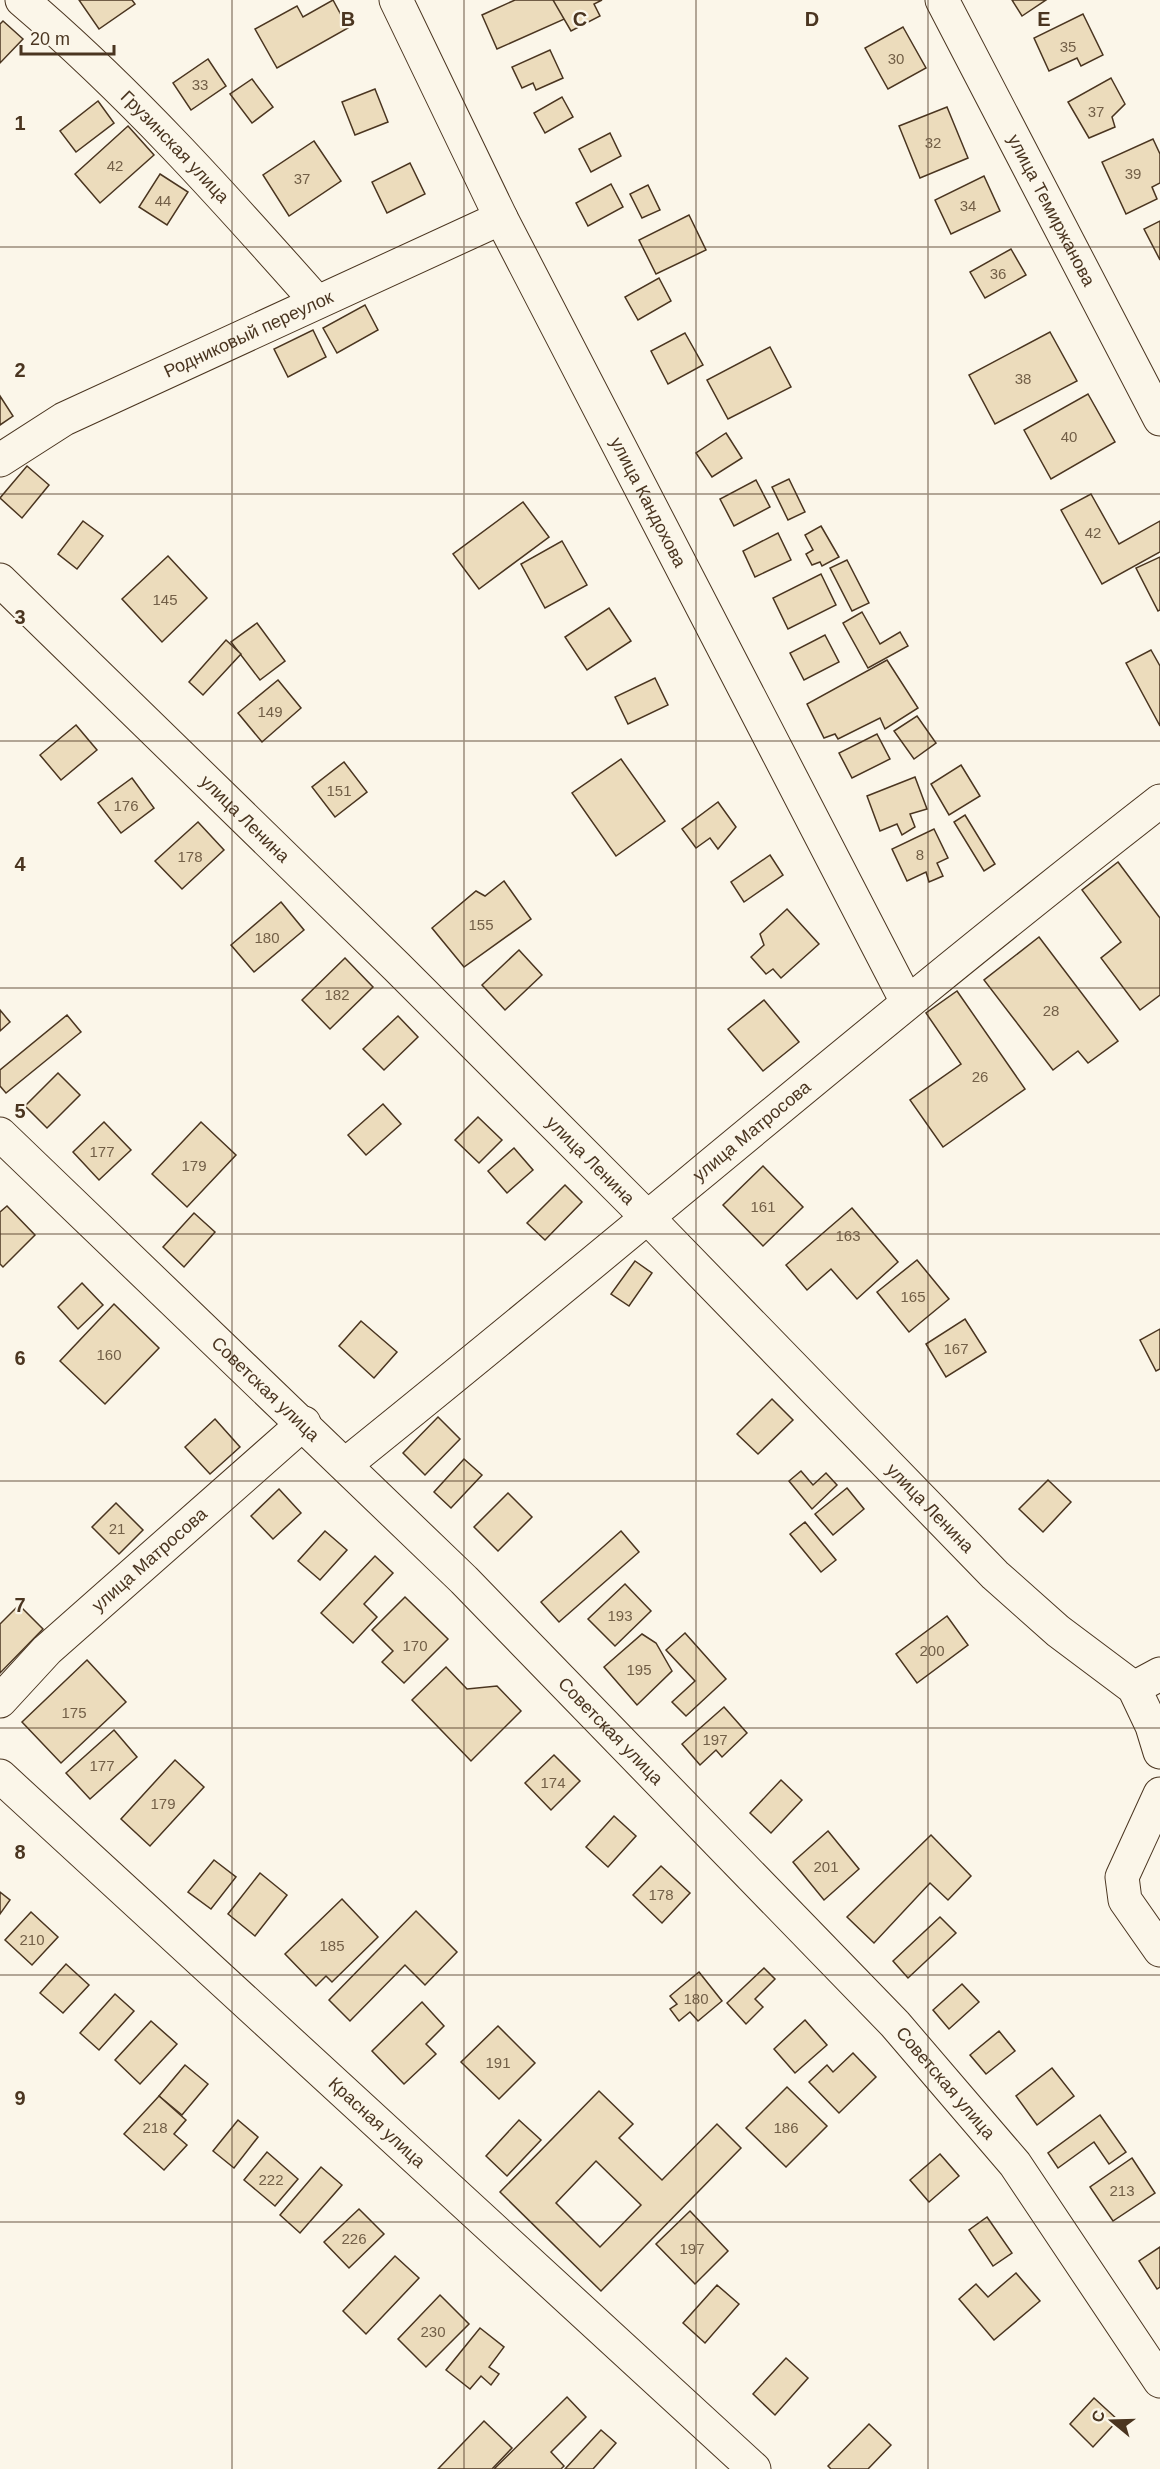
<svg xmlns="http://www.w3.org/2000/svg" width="1160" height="2469" font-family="Helvetica,sans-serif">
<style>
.building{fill:#ecdcbc;stroke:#4a3520;stroke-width:1.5;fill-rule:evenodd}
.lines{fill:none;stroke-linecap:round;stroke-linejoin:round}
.minor-casing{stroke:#4a3520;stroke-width:35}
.minor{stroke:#fbf6e9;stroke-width:33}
.grid{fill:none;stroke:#4a3520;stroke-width:1.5;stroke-opacity:0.55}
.labels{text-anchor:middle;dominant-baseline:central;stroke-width:4.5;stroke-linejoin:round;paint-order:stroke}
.number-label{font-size:15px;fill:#725f47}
.street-label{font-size:18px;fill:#4a3520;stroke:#fbf6e9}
.grid-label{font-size:20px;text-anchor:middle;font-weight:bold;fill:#4a3520;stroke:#fbf6e9;stroke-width:4.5;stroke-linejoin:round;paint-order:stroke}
</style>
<rect width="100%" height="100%" fill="#fbf6e9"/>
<g class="building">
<path d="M79,0H132L135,4L99,29Z"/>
<path d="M333,0L348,28L277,68L255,29L297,6L303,17Z"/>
<path d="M515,0H561L569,17L497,49L482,15Z"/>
<path d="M553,0H602L594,4L600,16L571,31Z"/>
<path d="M1012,0H1046L1022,16Z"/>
<path d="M1083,14L1103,55L1081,66L1077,58L1049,71L1034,38Z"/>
<path d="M3,21L23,39L0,63V24Z"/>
<path d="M903,27L926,68L888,89L865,48Z"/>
<path d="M550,50L563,78L536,90L533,83L522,88L512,67Z"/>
<path d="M208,59L226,86L191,110L173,83Z"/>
<path d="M1111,78L1125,104L1112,117L1115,127L1089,138L1068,102Z"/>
<path d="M252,79L273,107L252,123L230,94Z"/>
<path d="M375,89L388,122L355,135L342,102Z"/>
<path d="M562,97L573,117L545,133L534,113Z"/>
<path d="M98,101L114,123L76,152L60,131Z"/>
<path d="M947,107L968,158L920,178L899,126Z"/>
<path d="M128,126L154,155L100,203L75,174Z"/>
<path d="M610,133L621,156L591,172L579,149Z"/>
<path d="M1153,139L1160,154V183L1152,187L1157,199L1126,214L1102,162Z"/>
<path d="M314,141L341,181L289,216L263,175Z"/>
<path d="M410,163L425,194L387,213L372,182Z"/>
<path d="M160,174L188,192L167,225L139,207Z"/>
<path d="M984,176L1000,211L951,234L935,200Z"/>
<path d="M611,184L623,207L588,226L576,203Z"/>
<path d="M648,185L660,210L642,218L630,194Z"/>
<path d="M689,215L706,250L656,274L639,240Z"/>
<path d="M1160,221V260L1144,229Z"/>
<path d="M1011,249L1026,275L985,298L970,272Z"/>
<path d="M659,278L671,301L638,320L625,297Z"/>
<path d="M365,305L378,330L337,353L323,328Z"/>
<path d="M313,330L326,357L288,377L274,349Z"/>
<path d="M1050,332L1077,381L995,424L969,375Z"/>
<path d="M685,333L703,365L668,384L651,351Z"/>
<path d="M770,347L791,387L728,419L707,380Z"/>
<path d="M1088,394L1115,442L1051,479L1024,430Z"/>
<path d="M0,396L13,416L0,425Z"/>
<path d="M726,433L742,458L712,477L696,453Z"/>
<path d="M27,466L49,485L22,518L0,498Z"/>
<path d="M789,479L805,512L788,520L772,487Z"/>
<path d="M756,480L770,507L734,526L720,499Z"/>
<path d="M1091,494L1119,544L1160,521V552L1102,584L1061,510Z"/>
<path d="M523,502L549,537L479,589L453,554Z"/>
<path d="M83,521L103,536L77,569L58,554Z"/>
<path d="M821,526L839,557L822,566L820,562L812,565L806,554L813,550L805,535Z"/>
<path d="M778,533L791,560L755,577L743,551Z"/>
<path d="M562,541L587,585L545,608L521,564Z"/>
<path d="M168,556L207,598L162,642L122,599Z"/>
<path d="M1160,557V610L1158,611L1136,568Z"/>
<path d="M847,560L869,603L852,611L830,568Z"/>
<path d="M821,574L836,605L788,629L773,598Z"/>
<path d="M609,608L631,641L587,670L565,637Z"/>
<path d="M862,612L880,644L900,632L908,646L868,668L843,623Z"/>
<path d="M257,623L285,661L260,680L231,642Z"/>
<path d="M825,635L839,662L804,680L790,653Z"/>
<path d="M226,640L241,654L203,695L189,682Z"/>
<path d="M1151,650L1160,666V726L1126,663Z"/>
<path d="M887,660L918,708L885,729L880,718L838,739L835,734L824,738L807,704Z"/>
<path d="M655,678L668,705L628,724L615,697Z"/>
<path d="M278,680L301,708L262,742L238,713Z"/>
<path d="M917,716L936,743L914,759L894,731Z"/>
<path d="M76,725L97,750L61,780L40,755Z"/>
<path d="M877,734L890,759L852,778L839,753Z"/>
<path d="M621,759L665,821L616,856L572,793Z"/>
<path d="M344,762L367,792L335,817L312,787Z"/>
<path d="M961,765L980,796L949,815L931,784Z"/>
<path d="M915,777L927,809L910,814L915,827L902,835L897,824L880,831L867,796Z"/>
<path d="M132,778L154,808L121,833L98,803Z"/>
<path d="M718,802L736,827L718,849L710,838L696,848L682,829Z"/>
<path d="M965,815L995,864L984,871L954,822Z"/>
<path d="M198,822L224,850L182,889L155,861Z"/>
<path d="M934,829L948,858L937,863L943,876L929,882L926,872L907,881L892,849Z"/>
<path d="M770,855L783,875L744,902L731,882Z"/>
<path d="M1118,862L1160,918V995L1140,1010L1101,958L1121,942L1082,890Z"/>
<path d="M504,881L531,919L464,967L432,928L476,891L485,896Z"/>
<path d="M281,902L304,930L254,972L231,945Z"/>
<path d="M787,909L819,944L781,978L773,969L766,974L751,957L764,945L760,934Z"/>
<path d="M1039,937L1118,1041L1088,1063L1078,1051L1053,1070L984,980Z"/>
<path d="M519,950L542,975L505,1010L482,985Z"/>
<path d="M345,958L373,987L330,1029L302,1000Z"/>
<path d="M957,991L1025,1089L943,1147L910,1100L961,1064L926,1013Z"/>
<path d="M764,1000L799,1042L763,1071L728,1029Z"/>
<path d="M0,1010L10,1022L0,1031Z"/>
<path d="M67,1015L81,1032L6,1093L0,1086V1070Z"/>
<path d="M398,1016L418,1037L384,1070L363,1049Z"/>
<path d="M58,1073L80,1095L47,1128L25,1106Z"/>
<path d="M383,1104L401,1124L366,1155L348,1135Z"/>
<path d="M478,1117L502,1140L479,1163L455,1140Z"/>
<path d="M104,1122L131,1150L99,1180L73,1152Z"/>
<path d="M201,1122L236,1155L187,1207L152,1174Z"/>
<path d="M514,1148L533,1170L507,1193L488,1171Z"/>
<path d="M763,1166L803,1207L763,1246L723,1205Z"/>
<path d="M565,1185L582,1202L545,1240L527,1223Z"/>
<path d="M7,1206L35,1235L3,1267L0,1264V1212Z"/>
<path d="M852,1208L898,1262L857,1299L831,1269L807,1290L786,1265Z"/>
<path d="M194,1213L215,1232L184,1267L163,1247Z"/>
<path d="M917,1260L949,1299L909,1332L877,1292Z"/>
<path d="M635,1261L652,1273L629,1306L611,1294Z"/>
<path d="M82,1283L103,1305L78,1329L58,1307Z"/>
<path d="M114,1304L159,1348L105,1404L60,1361Z"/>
<path d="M965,1319L986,1352L946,1377L926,1344Z"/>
<path d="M361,1321L397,1352L374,1378L339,1346Z"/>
<path d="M1160,1329V1369L1156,1371L1140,1340Z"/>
<path d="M772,1399L793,1420L758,1454L737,1434Z"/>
<path d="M438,1417L460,1439L425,1475L403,1453Z"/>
<path d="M215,1419L240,1447L210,1474L185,1447Z"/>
<path d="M464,1459L482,1475L451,1508L434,1492Z"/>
<path d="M801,1471L813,1485L826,1473L837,1485L812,1509L789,1481Z"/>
<path d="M1048,1480L1071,1502L1043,1532L1019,1509Z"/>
<path d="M847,1488L864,1509L833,1535L815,1514Z"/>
<path d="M279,1489L301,1513L273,1539L251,1516Z"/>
<path d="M508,1493L532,1517L498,1551L474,1527Z"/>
<path d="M116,1503L143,1530L119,1554L92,1527Z"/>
<path d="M805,1522L836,1560L821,1572L790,1534Z"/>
<path d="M325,1531L347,1550L320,1580L298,1561Z"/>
<path d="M621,1531L639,1552L559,1622L541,1602Z"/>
<path d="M375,1556L393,1573L364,1604L377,1617L353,1643L321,1613Z"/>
<path d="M625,1584L651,1611L615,1646L588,1619Z"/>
<path d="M405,1597L448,1639L404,1683L382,1662L393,1651L372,1630Z"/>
<path d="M19,1605L43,1629L0,1673V1624Z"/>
<path d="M947,1616L968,1645L917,1683L896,1654Z"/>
<path d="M685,1633L726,1679L686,1716L672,1702L695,1681L666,1650Z"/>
<path d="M642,1634L656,1643L672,1671L637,1705L604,1667Z"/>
<path d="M87,1660L126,1702L61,1763L22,1722Z"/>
<path d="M446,1667L467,1689L497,1686L521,1711L471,1761L412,1700Z"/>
<path d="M724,1707L747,1733L722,1757L716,1750L700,1765L682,1744Z"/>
<path d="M114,1730L137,1757L90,1799L66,1773Z"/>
<path d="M554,1755L580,1781L551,1810L525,1783Z"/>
<path d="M175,1760L204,1787L150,1846L121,1819Z"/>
<path d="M781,1780L802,1800L771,1833L750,1813Z"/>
<path d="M614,1816L636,1836L608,1867L586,1847Z"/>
<path d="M828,1831L859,1869L824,1900L793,1862Z"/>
<path d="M931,1835L971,1876L948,1900L930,1883L874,1943L847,1917Z"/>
<path d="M214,1860L236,1877L211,1909L188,1892Z"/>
<path d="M661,1866L690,1893L662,1923L633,1895Z"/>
<path d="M260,1873L287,1895L255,1936L228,1914Z"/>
<path d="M0,1892L10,1900L0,1914Z"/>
<path d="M342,1899L378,1937L332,1982L326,1976L316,1986L285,1954Z"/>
<path d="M416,1911L457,1952L425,1985L405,1965L350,2021L329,2000Z"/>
<path d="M31,1912L58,1937L32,1965L5,1940Z"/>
<path d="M940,1917L956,1933L908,1978L893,1961Z"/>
<path d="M66,1964L89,1985L63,2013L40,1993Z"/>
<path d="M764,1968L775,1979L755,1999L763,2007L746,2024L727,2003Z"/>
<path d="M699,1972L722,2001L698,2021L690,2012L679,2021L670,2009L677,2004L670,1996Z"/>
<path d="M962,1984L979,2002L949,2029L933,2010Z"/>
<path d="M115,1994L134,2011L99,2050L80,2033Z"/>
<path d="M422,2002L444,2026L426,2044L436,2054L404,2084L372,2051Z"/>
<path d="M805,2020L827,2045L795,2073L774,2049Z"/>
<path d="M151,2021L177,2044L140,2084L115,2060Z"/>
<path d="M498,2026L535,2063L499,2099L461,2062Z"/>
<path d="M999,2031L1015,2051L986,2074L970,2055Z"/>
<path d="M853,2053L876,2077L839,2113L809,2082L827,2065L833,2072Z"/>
<path d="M185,2065L208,2084L182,2115L159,2096Z"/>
<path d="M1052,2068L1074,2096L1037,2125L1016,2096Z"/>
<path d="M787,2087L827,2126L786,2167L746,2128Z"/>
<path d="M599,2091L633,2124L619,2138L662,2180L717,2124L741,2148L601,2291L500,2192ZM596,2161L641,2205L600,2247L556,2203Z"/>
<path d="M159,2096L186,2120L174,2134L187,2145L164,2170L124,2134Z"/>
<path d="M1100,2115L1126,2152L1109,2164L1094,2142L1058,2168L1048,2153Z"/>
<path d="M238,2120L258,2137L234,2168L213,2151Z"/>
<path d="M519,2120L541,2140L507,2176L486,2156Z"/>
<path d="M267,2152L298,2179L275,2206L244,2180Z"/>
<path d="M940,2154L959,2176L929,2202L910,2180Z"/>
<path d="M1132,2158L1155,2193L1113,2221L1090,2187Z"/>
<path d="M321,2167L342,2185L300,2233L280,2215Z"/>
<path d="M359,2209L384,2234L349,2268L324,2242Z"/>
<path d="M690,2211L728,2251L695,2284L656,2244Z"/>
<path d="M987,2217L1012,2253L993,2266L969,2230Z"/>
<path d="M1160,2247V2287L1157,2289L1139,2261Z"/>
<path d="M395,2256L419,2278L366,2334L343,2311Z"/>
<path d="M1016,2273L1040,2301L994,2340L959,2299L976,2284L988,2297Z"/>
<path d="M717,2285L739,2304L705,2343L683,2323Z"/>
<path d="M440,2295L469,2324L426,2367L398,2339Z"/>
<path d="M480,2328L504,2347L489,2367L499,2374L491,2385L481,2376L470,2389L446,2370Z"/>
<path d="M786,2358L808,2378L775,2415L753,2394Z"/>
<path d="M567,2397L586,2417L551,2452L564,2466L561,2469H494Z"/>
<path d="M1094,2398L1118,2420L1093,2447L1070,2424Z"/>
<path d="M484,2421L512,2448L492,2469H438Z"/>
<path d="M869,2424L891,2445L868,2469H831L828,2466Z"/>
<path d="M601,2430L616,2443L593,2469H565Z"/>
</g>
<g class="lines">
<g class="minor-casing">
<g id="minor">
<path id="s1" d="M22,0C129,91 224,197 317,302"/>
<path id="s2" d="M396,0L501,218L907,1002"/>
<path id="s3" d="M942,0L1160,419"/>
<path id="s4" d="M0,460L64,419L501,218"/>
<path id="s5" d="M0,580L397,967L648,1218L995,1575L1058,1631L1134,1688L1152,1726L1160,1752"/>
<path id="s6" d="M0,1134L464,1580L895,2024L1015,2164L1160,2381"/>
<path id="s7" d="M346,1464C619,1245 884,1016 1160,801"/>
<path d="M1134,1688L1160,1674"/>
<path id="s8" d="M0,1701L47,1650L304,1423"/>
<path id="s9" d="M0,1776L754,2469"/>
<path d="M1160,1794L1122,1877L1125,1900L1160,1950"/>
</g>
</g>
<use href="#minor" class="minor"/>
</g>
<path class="grid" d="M232,0V2469M464,0V2469M696,0V2469M928,0V2469M0,247H1160M0,494H1160M0,741H1160M0,988H1160M0,1234H1160M0,1481H1160M0,1728H1160M0,1975H1160M0,2222H1160"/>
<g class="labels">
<g class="number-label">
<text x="1068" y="46">35</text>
<text x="896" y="58">30</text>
<text x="200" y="84">33</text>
<text x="1096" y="111">37</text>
<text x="933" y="142">32</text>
<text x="115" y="165">42</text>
<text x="1133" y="173">39</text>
<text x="302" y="178">37</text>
<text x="163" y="200">44</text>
<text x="968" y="205">34</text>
<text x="998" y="273">36</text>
<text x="1023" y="378">38</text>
<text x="1069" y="436">40</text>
<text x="1093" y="532">42</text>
<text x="165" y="599">145</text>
<text x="270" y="711">149</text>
<text x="339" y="790">151</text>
<text x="126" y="805">176</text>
<text x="920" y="854">8</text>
<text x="190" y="856">178</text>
<text x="481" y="924">155</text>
<text x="267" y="937">180</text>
<text x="337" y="994">182</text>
<text x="1051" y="1010">28</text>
<text x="980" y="1076">26</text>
<text x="102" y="1151">177</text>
<text x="194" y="1165">179</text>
<text x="763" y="1206">161</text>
<text x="848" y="1235">163</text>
<text x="913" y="1296">165</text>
<text x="956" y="1348">167</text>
<text x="109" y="1354">160</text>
<text x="117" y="1528">21</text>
<text x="620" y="1615">193</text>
<text x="415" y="1645">170</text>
<text x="932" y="1650">200</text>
<text x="639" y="1669">195</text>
<text x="74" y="1712">175</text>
<text x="715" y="1739">197</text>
<text x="102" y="1765">177</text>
<text x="553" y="1782">174</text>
<text x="163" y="1803">179</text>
<text x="826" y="1866">201</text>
<text x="661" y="1894">178</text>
<text x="32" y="1939">210</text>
<text x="332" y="1945">185</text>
<text x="696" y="1998">180</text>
<text x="498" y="2062">191</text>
<text x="155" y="2127">218</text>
<text x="786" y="2127">186</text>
<text x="271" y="2179">222</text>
<text x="1122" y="2190">213</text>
<text x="354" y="2238">226</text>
<text x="692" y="2248">197</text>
<text x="433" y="2331">230</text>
</g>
<g class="street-label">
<text stroke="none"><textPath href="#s1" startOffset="212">Грузинская улица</textPath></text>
<text stroke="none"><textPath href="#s3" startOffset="237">улица Темиржанова</textPath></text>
<text stroke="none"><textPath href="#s4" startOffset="279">Родниковый переулок</textPath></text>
<text stroke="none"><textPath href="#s2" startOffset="562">улица Кандохова</textPath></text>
<text stroke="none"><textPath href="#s5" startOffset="342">улица Ленина</textPath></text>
<text stroke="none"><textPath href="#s7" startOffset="525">улица Матросова</textPath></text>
<text stroke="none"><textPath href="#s5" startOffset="828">улица Ленина</textPath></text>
<text stroke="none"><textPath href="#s6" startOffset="368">Советская улица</textPath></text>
<text stroke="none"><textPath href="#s5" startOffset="1314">улица Ленина</textPath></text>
<text stroke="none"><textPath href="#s8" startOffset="206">улица Матросова</textPath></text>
<text stroke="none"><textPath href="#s6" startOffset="854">Советская улица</textPath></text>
<text stroke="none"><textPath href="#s6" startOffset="1340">Советская улица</textPath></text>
<text stroke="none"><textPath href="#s9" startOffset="512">Красная улица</textPath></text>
</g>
</g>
<g class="grid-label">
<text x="348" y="26">B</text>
<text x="580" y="26">C</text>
<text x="812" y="26">D</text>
<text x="1044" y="26">E</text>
<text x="20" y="130">1</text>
<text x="20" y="377">2</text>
<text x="20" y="624">3</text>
<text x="20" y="871">4</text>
<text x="20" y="1118">5</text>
<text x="20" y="1365">6</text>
<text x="20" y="1612">7</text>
<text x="20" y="1859">8</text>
<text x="20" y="2105">9</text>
</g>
<g transform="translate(1112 2421) rotate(289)" stroke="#fbf6e9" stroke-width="4.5" paint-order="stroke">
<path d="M0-4.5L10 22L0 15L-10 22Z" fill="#4a3520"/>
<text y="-9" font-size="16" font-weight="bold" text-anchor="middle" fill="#4a3520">С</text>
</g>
<path d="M21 45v9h93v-9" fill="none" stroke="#4a3520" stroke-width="3"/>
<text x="30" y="45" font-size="18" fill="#4a3520" stroke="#fbf6e9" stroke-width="4.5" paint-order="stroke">20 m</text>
</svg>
